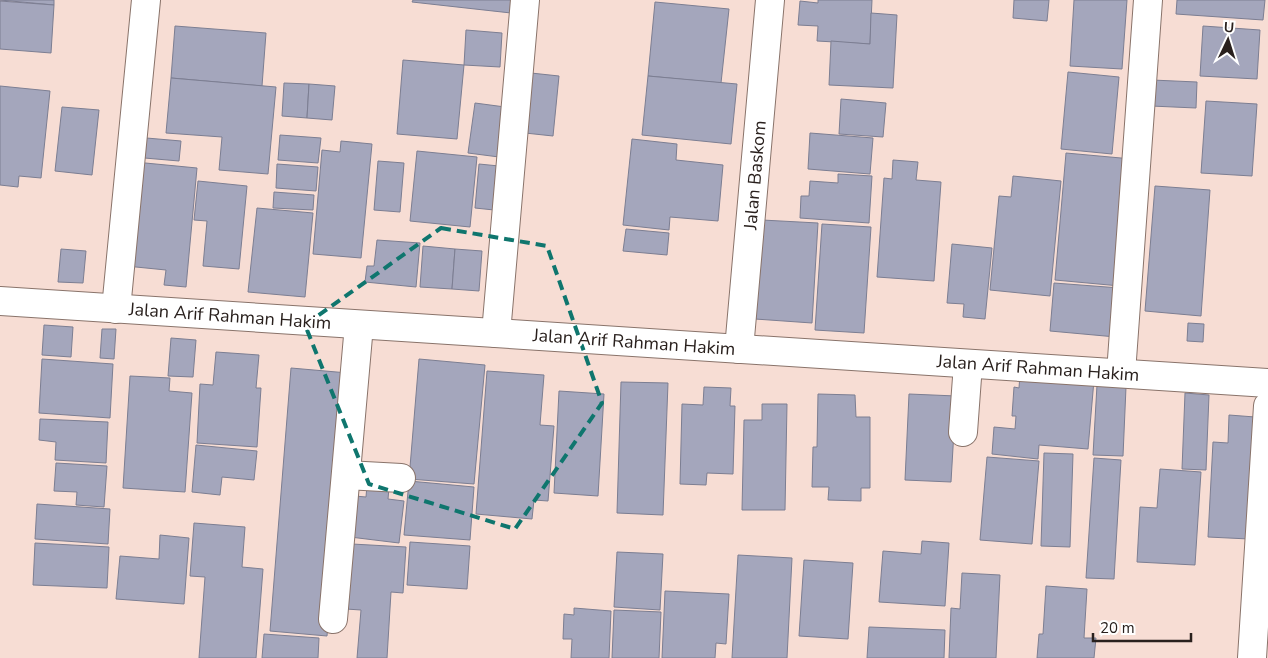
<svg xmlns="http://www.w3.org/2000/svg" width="1268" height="658" font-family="'Nunito Sans',sans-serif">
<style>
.building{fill:#a4a6bc;stroke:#7c7e92}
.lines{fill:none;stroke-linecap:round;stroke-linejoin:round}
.street-casing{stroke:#89736a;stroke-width:30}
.street{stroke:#fff;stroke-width:28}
.marked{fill:none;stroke:#0f766e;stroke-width:4;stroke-dasharray:10 6;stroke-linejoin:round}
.labels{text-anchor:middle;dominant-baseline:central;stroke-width:5;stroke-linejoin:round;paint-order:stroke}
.street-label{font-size:18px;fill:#29201d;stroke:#fff}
</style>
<rect width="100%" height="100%" fill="#f7ddd4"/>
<g class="building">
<path d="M0,0H54V5Z"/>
<path d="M413,0H513L511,13L412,2Z"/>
<path d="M818,0H872L870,44L817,41L818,26L798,25L800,1L818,3Z"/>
<path d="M1014,0H1049L1047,21L1013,18Z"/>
<path d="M1074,0H1127L1122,69L1070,66Z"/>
<path d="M1177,0H1265L1263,20L1176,14Z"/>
<path d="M0,1L54,5L51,53L0,49Z"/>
<path d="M655,2L729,9L721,83L648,76Z"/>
<path d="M871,13L897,15L893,88L829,85L831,41L870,44Z"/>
<path d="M175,26L266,33L262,86L171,78Z"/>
<path d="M1203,26L1260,30L1257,79L1200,76Z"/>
<path d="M466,30L502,33L500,67L464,65Z"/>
<path d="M403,60L464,65L457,139L397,134Z"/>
<path d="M1068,72L1119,77L1112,154L1061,149Z"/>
<path d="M531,73L559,76L553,136L525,133Z"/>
<path d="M648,76L737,84L731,144L642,135Z"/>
<path d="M171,78L276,87L268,174L219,170L222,137L166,133Z"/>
<path d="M1152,80L1197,82L1196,108L1151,106Z"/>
<path d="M284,83L309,84L307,118L282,116Z"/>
<path d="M309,84L335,86L332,120L307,118Z"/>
<path d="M0,86L50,91L41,178L19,176L18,187L0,185Z"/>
<path d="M841,99L886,103L883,137L839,134Z"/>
<path d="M1206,101L1257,104L1252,176L1201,173Z"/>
<path d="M475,103L505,107L499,157L468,153Z"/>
<path d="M62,107L99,110L92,175L55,171Z"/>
<path d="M810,133L873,138L870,174L808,169Z"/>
<path d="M280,135L321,138L318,163L278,160Z"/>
<path d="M135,137L181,141L179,161L133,157Z"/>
<path d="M632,139L677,144L676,160L723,165L718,221L670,217L669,230L623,225Z"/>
<path d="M341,141L372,144L361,258L313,254L322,150L340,152Z"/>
<path d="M417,151L477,157L470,227L410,221Z"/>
<path d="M1066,153L1132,159L1120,286L1055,280Z"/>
<path d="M893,160L918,162L916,180L941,182L934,281L877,277L884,178L892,179Z"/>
<path d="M378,161L404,163L400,212L374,210Z"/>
<path d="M135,162L197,168L186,287L164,285L166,270L126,266Z"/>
<path d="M277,164L318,167L316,191L276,188Z"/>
<path d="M479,164L499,166L494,210L475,208Z"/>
<path d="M838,174L872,176L869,223L800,218L801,196H809L810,181L838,183Z"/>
<path d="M1013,176L1061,181L1050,296L990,290L999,196L1011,197Z"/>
<path d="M198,181L247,186L239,269L203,266L207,221L194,220Z"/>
<path d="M1155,186L1210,190L1201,316L1145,311Z"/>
<path d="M274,192L314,195L313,210L273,208Z"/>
<path d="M257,208L313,213L305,297L248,292Z"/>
<path d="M762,220L818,223L812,323L755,319Z"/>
<path d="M822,224L871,227L864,333L815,330Z"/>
<path d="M626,229L669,233L667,255L623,251Z"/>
<path d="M377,240L420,243L416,287L365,282L367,266H374Z"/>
<path d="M952,244L992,248L985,319L963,317L964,304L947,303Z"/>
<path d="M423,246L455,249L452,289L420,287Z"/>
<path d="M61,249L86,251L83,283L58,282Z"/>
<path d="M455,249L482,251L479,291L452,289Z"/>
<path d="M1054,283L1120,288L1116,337L1050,331Z"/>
<path d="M1188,323L1204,324L1203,342L1187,341Z"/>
<path d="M44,325L73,327L71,357L42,355Z"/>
<path d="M102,329H116L114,359L100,358Z"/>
<path d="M171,338L196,340L193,377L168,376Z"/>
<path d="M216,352L259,355L256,388H261L257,447L197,443L200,384L213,385Z"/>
<path d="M42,359L113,364L110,418L39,413Z"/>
<path d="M419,359L485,365L474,484L409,479Z"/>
<path d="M291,368L348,373L327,636L270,631Z"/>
<path d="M487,371L544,375L540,425L554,426L548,501L534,500L532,519L476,514Z"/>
<path d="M1020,374L1094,380L1088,449L1039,445L1038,459L992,454L994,427L1015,429L1016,416H1012L1014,387L1019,388Z"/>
<path d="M130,376L170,378L169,391L192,393L185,492L123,488Z"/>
<path d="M621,382L668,383L663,515L617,513Z"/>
<path d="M1097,385L1126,387L1123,456L1093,455Z"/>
<path d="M704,387L731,388L730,406H735L733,474L707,473L706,485L680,484L682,404L703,405Z"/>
<path d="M559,391L604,394L598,496L554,493Z"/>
<path d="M1185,393L1209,395L1206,470L1182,469Z"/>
<path d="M818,394L855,395L856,417H870V488H861V501L828,500L829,487H812L813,447H817Z"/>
<path d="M909,394L956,396L951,482L905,480Z"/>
<path d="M762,404H787L785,510H742L744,420H762Z"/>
<path d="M1229,415L1255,417L1249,539L1208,537L1213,442L1228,443Z"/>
<path d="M40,419L108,422L106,463L55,460L56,442L39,440Z"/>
<path d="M196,445L257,451L254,480L222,477L220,495L192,492Z"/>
<path d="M1044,453L1073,454L1070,547L1041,546Z"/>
<path d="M987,457L1039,461L1032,544L980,540Z"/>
<path d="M1094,458L1121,460L1114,579L1086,578Z"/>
<path d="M56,463L107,466L104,507L76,505L77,492L54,491Z"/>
<path d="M1160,469L1201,472L1195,565L1137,562L1140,507L1157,508Z"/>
<path d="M409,481L474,487L470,540L404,535Z"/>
<path d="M367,485L389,488L388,499L404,501L399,543L350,537L355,496L366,497Z"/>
<path d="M37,504L110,509L108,544L35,539Z"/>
<path d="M194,523L245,527L242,567L263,569L256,658H199L205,577L190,576Z"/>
<path d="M160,535L189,538L184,604L116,599L120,556L159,559Z"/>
<path d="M922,541L949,543L945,606L879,602L883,551L921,554Z"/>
<path d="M410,542L470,546L467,589L407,585Z"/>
<path d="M35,543L109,547L107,588L33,585Z"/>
<path d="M352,544L406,547L403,593L391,592L387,658H357L361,610L346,609Z"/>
<path d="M617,552L663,554L660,610L614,607Z"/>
<path d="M738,555L792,558L787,658H732Z"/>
<path d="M804,560L853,563L848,639L799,636Z"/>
<path d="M962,573L1000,575L996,658H949L951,608L960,609Z"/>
<path d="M1046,586L1087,589L1084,638H1096L1094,658H1037L1039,634H1043Z"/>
<path d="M665,591L729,594L726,644L716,643L715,658H662Z"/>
<path d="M574,608L611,611L609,658H571L572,639H563L564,614L574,615Z"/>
<path d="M614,610L661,612L659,658H612Z"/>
<path d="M869,627L945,630L944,658H867Z"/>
<path d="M264,634L319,638L318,658H262Z"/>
</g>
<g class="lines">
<g class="street-casing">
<g id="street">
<path d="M0,301L1268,383"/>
<path d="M116,309L146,0"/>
<path d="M496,333L525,0"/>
<path d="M739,349L770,0"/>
<path d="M1121,373L1148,0"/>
<path d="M963,432L968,364"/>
<path d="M346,475L401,478"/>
<path d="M333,619L359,325"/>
<path d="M1252,658L1268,406"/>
</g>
</g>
<use href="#street" class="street"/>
</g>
<path class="marked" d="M441,228L547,246L602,403L515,529L369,484L305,325Z"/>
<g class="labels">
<g class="street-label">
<text transform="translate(755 175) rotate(-85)">Jalan Baskom</text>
<text transform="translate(230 316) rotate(4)">Jalan Arif Rahman Hakim</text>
<text transform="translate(634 342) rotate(4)">Jalan Arif Rahman Hakim</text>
<text transform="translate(1038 368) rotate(4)">Jalan Arif Rahman Hakim</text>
</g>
</g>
<g transform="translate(1228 40) rotate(4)" stroke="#ffffff" stroke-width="4" paint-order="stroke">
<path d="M0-4L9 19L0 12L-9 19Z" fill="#29201d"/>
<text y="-8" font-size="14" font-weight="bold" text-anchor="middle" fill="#29201d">U</text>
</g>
<path d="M1093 633v8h98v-8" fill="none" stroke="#29201d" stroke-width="2.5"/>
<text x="1100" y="633" font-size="15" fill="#29201d" stroke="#ffffff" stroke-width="4" paint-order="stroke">20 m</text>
</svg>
